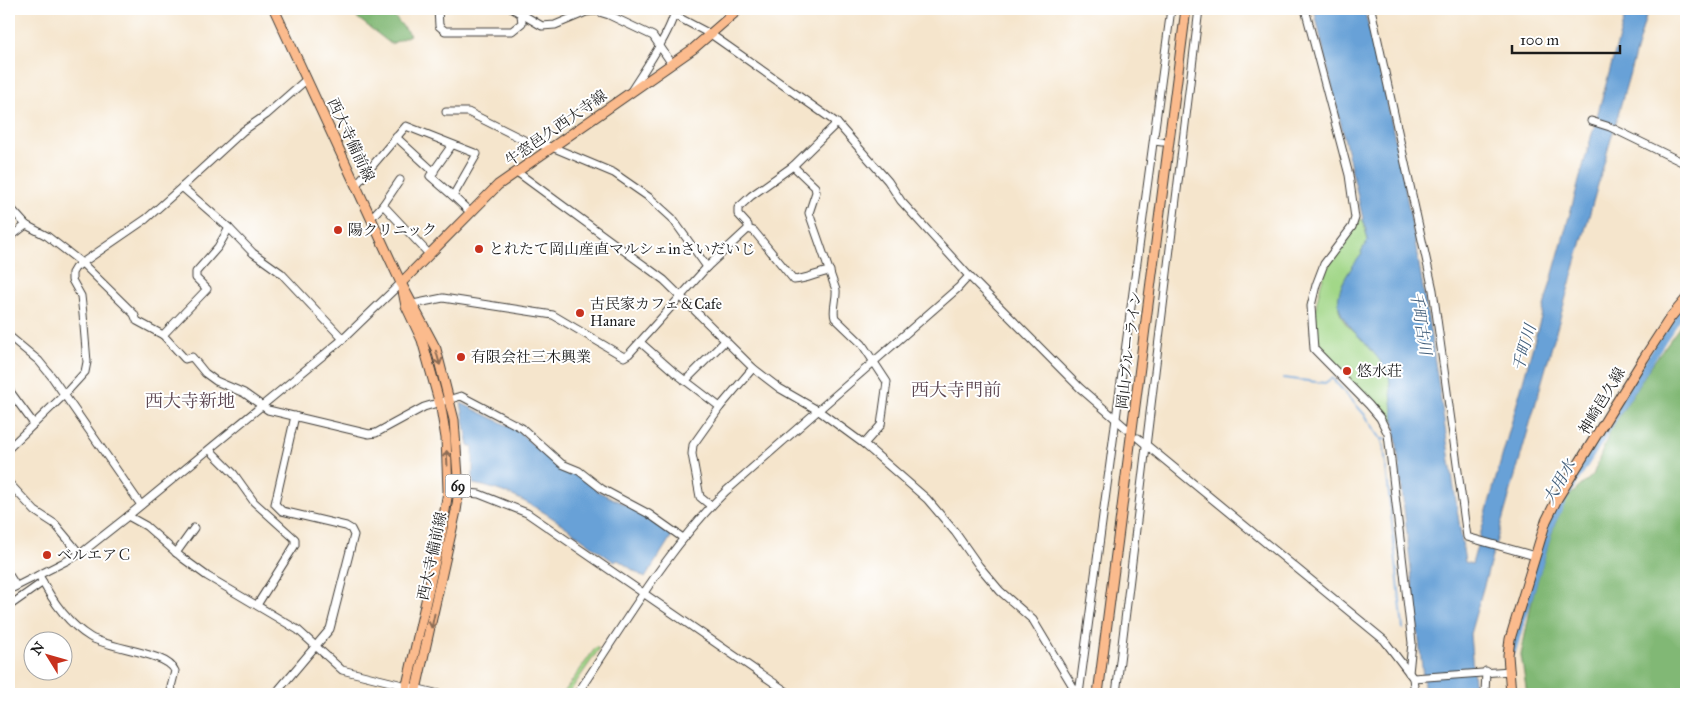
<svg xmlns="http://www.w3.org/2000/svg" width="1695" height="703" font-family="'IM FELL Great Primer','Noto Serif JP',serif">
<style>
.green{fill:#a2d788;stroke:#5f7a52}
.forest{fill:#81b874;stroke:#4e6a48}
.water{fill:#68a1d7;stroke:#425e7a}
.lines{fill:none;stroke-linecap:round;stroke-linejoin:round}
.stream{stroke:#68a1d7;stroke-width:2}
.canal{stroke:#68a1d7;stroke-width:8}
.minor-casing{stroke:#3d3a36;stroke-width:9}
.major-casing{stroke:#3d3a36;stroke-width:11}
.minor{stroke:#fff;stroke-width:7}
.major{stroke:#fbbb8d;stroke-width:9}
.oneway{stroke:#8c6c54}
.poi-dot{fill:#c8321e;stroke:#fff;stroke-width:2}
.labels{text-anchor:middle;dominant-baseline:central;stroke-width:4;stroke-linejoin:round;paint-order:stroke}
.shield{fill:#fff;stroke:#606060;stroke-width:1}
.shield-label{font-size:14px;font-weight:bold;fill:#1c1c1c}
.street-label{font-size:15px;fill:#1c1c1c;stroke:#fff}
.poi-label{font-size:15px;fill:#1c1c1c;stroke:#fff;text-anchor:start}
.water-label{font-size:16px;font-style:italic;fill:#425e7a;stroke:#fff}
.quarter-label{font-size:18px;fill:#5b4550;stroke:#fff}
</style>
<rect width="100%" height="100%" fill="#fff"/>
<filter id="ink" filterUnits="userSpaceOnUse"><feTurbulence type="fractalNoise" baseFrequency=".02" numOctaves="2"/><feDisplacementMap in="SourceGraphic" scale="10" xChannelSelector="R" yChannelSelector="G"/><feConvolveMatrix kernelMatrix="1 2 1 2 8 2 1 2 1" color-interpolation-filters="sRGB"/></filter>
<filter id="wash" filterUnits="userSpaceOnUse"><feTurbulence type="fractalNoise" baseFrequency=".0096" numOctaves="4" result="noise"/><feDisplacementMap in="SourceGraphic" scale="20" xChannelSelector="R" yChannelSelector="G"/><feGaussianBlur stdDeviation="1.12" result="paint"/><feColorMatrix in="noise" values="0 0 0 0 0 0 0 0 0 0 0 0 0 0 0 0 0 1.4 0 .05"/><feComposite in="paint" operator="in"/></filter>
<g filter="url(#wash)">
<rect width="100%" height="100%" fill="#f5e5cc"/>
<g class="green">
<path d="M1363,219L1368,240L1361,252L1363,254C1344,276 1324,306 1353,331C1367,344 1382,355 1389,374C1393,387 1393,406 1394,420H1389C1375,406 1323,362 1317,347C1310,328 1318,286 1327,268C1336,252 1353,238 1358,221Z"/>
<path d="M596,647L599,649L568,694H563Z"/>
</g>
<g class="forest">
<path d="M346,9H388L410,35L391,44Z"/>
<path d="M1686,318V694H1527L1521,655L1533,595L1554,526L1567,498L1593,475L1610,431L1650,367Z"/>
</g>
<g class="water">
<path d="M1314,9H1364C1413,191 1437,376 1465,562L1472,564L1627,9H1648L1470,634L1475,694H1425L1389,375C1360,322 1308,320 1362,254L1361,252L1368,240Z"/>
<path d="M461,403L517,430L543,454L560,466L580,476L599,492L641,512L672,532L671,537L645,578L618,560L614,562C570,531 528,493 473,484V447L469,446Z"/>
</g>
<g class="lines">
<g class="stream">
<path d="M1283,378L1325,383L1332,378L1365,415L1381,439H1386"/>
<path d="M1381,439L1384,447L1403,629"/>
</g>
<path class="canal" d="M1512,651L1551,523L1566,494L1664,337L1686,305"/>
</g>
</g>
<g filter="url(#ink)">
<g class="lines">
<g class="minor-casing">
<g id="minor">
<path d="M438,9L439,26L445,31H512L522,23L521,15"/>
<path d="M513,9L542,26L555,25L586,12L596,11L609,15L653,36L672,64"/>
<path d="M1305,9L1349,175L1355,218L1352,227L1324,264L1316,285L1311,306L1314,349L1369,405L1380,418L1388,434L1412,643L1409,673"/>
<path d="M1371,9L1433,290L1467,537L1535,556"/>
<path d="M674,15L712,35L837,123L888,181L901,201L969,276L1080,388L1126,428"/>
<path d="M631,91C643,72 673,29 675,9"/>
<path d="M446,112H468L528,142L552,147L614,173L650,198L672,218L707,267"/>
<path d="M1591,121L1610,127L1686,164"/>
<path d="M396,137L434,172"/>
<path d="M1154,141L1162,142"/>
<path d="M452,145L430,176L453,196"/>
<path d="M793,166L815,187L816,192L809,213L836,290C837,299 832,310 835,318L862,344L887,382L881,425L864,444"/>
<path d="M517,172L664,280L753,368L779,388L819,411L864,444L927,499L955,532L979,566L1000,591L1033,620L1075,690L1079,693"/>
<path d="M356,185L406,126L477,154L453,196L470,212"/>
<path d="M182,187L243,131L266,115L307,79"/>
<path d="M383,205L400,180"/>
<path d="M9,206L26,225L47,236L82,263L146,219L182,187L229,228L253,253L281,273L343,339"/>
<path d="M371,218L383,205L429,254"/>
<path d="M229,228L218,247L196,272V278L207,289L163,335L185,359L192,357L205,373L216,381L244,393L268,410L369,434L376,433L424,407L461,396L522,428L562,464L579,471L602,489L649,514L683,538"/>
<path d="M748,229L754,231L794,280C807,279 817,273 830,271"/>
<path d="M9,238L26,225"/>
<path d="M413,304L443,298L553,315L624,357L629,354L707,267L748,229V225L738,214V208L751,196L793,166L837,123"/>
<path d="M9,336L39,361L52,377L141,505"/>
<path d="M640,342L674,372L720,407"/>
<path d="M685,381L726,340"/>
<path d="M9,390L34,424"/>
<path d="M1138,438L1384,640L1413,678L1415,694"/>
<path d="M9,448L64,395L85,372L87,362L83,314L81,296L72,280V273L75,268L82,263L134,314L137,321L163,335"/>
<path d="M210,450L234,474L254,502L295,539V545L257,605"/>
<path d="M9,483L35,511L55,524L80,554"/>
<path d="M448,491L479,494L527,513L790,694"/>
<path d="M711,506L700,497L692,454L693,445L720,407L753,368"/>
<path d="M128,516L146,526L181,557L207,576L298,630L342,670L439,694"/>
<path d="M176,553L194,528"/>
<path d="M9,575L16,586"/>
<path d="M39,575C51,599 67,623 90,637C109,649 168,652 175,671L171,687L173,694"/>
<path d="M9,590L80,554L128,516L343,339L401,283"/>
<path d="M9,606L43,582"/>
<path d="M1413,678L1510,671"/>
<path d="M275,694L330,629L354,535L351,529L346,526L282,511L275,504L295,416"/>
<path d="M577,694C624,625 666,550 726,491L958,288L969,276"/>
<path d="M1079,694L1171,9"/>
<path d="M1116,694L1199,9"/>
<path d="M1485,694L1486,671"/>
</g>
</g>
<g class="major-casing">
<g id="major">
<path d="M274,9L401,283L436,349L454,420L459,491L456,511L415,694"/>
<path d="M401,283L498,185L693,49L739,9"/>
<path d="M403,291L406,306L422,340L441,408L446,438L448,491L442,530L405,694"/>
<path d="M1098,694L1186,9"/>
<path d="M1511,694L1508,655L1510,639L1546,521L1557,499L1644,358L1670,318L1686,299"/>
</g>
</g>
<use href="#minor" class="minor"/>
<use href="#major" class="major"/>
</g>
<defs><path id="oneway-shaft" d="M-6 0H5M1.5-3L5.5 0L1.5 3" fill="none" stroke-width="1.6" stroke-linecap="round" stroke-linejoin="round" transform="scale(1.25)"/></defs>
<g class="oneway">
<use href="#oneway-shaft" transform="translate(438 358) rotate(74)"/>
<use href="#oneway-shaft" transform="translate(447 458) rotate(-93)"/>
<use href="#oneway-shaft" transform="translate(433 621) rotate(102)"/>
</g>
</g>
<g class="poi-dot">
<circle cx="338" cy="230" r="5"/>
<circle cx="479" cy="249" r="5"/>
<circle cx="580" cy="313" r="5"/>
<circle cx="461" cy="357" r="5"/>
<circle cx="1347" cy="371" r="5"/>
<circle cx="47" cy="555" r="5"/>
</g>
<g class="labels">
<rect class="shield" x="445.5" y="474.5" width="25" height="23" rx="4"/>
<g class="shield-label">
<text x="458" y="486">69</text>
</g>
<g class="street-label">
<text transform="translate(556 128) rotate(-35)">牛窓邑久西大寺線</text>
<text transform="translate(351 140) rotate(65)">西大寺備前線</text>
<text transform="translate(1129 350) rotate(-83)">岡山ブルーライン</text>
<text transform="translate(1602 401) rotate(-59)">神崎邑久線</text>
<text transform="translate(432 556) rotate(-78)">西大寺備前線</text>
</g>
<g class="poi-label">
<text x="348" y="230">陽クリニック</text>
<text x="489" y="249">とれたて岡山産直マルシェinさいだいじ</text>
<text x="590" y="304">古民家カフェ＆Cafe<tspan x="590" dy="17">Hanare</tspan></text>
<text x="471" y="357">有限会社三木興業</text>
<text x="1357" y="371">悠水荘</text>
<text x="57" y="555">ベルエアＣ</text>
</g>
<g class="water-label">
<text transform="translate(1421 323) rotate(81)">千町古川</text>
<text transform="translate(1524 348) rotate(-74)">千町川</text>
<text transform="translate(1559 482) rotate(-60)">大用水</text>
</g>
<g class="quarter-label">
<text x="956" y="390">西大寺門前</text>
<text x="190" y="401">西大寺新地</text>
</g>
</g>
<rect width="1695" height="703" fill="none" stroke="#fff" stroke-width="30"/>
<g transform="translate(48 656) rotate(307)"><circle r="24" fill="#ffffff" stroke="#a4a4a4"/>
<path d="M0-4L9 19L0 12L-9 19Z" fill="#c8321e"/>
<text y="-8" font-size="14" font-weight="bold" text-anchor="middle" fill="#1c1c1c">N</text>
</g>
<path d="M1512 45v8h108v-8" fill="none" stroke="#1c1c1c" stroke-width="2.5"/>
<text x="1520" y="45" font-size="15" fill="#1c1c1c" stroke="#ffffff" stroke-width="4" paint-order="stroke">100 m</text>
</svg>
